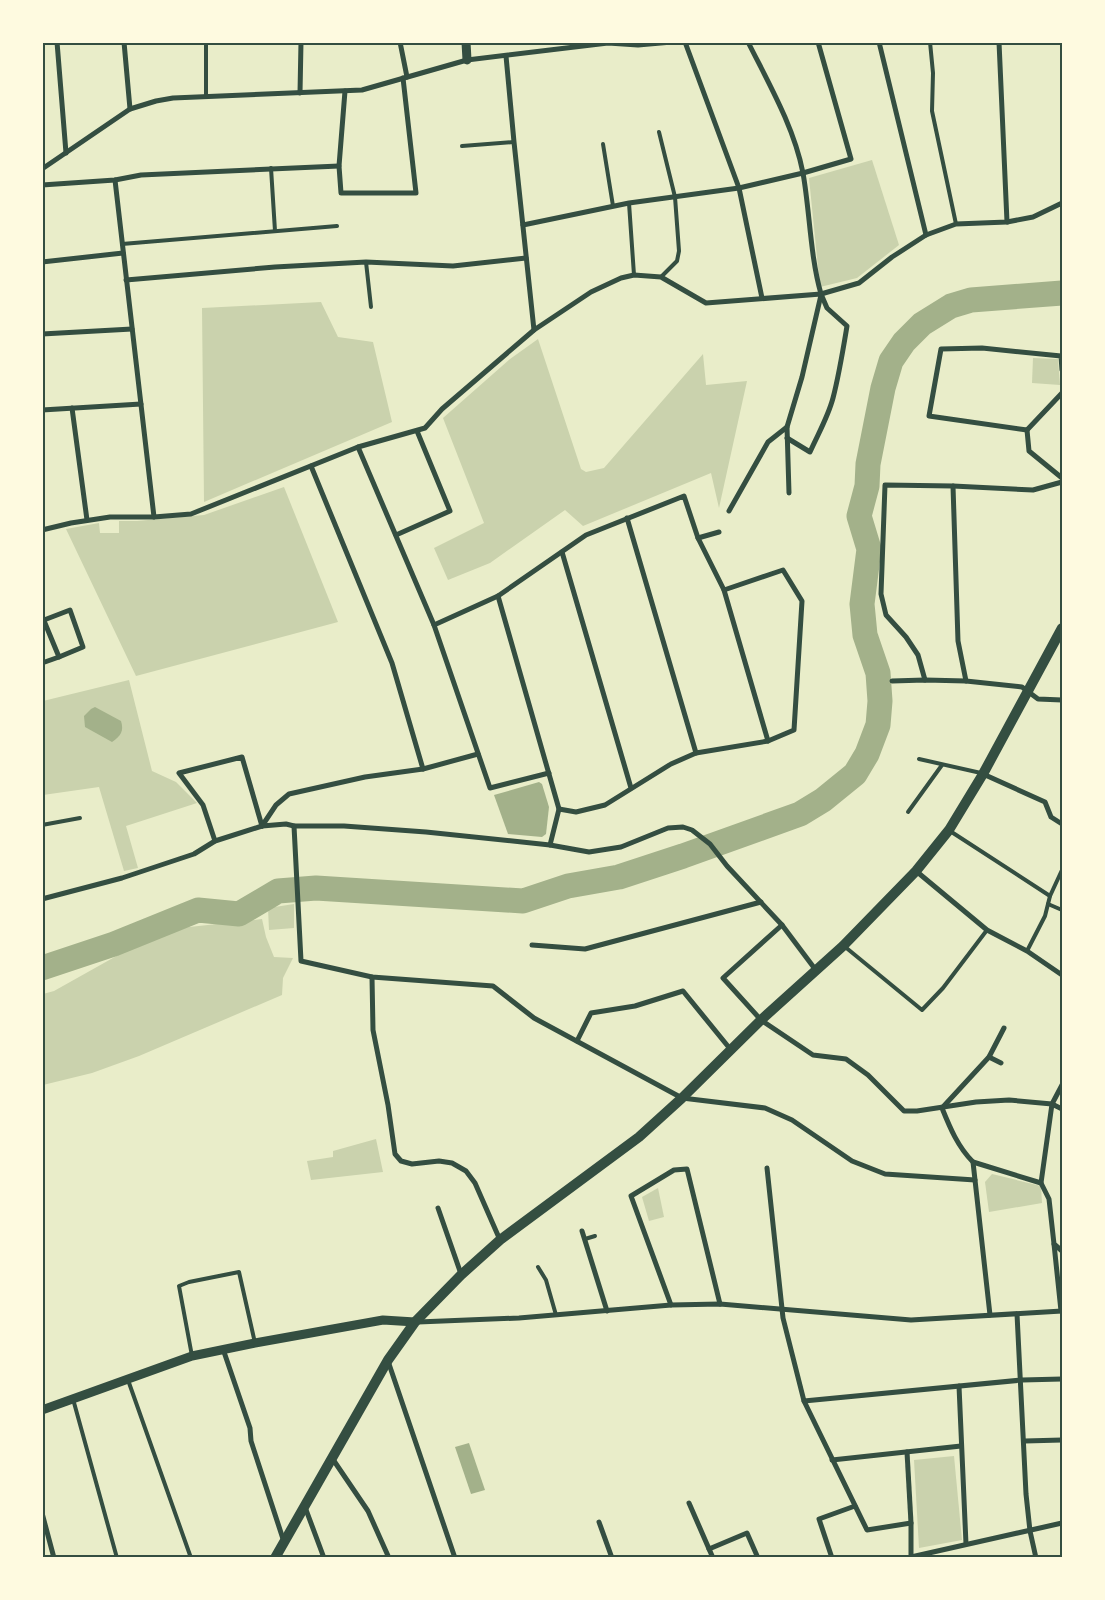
<svg xmlns="http://www.w3.org/2000/svg" width="1105" height="1600" font-family="'Source Sans 3',sans-serif">
<style>
.green{fill:#cad2ad}
.water{fill:#a3b18a}
.lines{fill:none;stroke-linecap:round;stroke-linejoin:round}
.river{stroke:#a3b18a;stroke-width:25}
.service{stroke:#344e41;stroke-width:4}
.minor{stroke:#344e41;stroke-width:5}
.tertiary{stroke:#344e41;stroke-width:9}
.secondary{stroke:#344e41;stroke-width:10}
.neatline{fill:none;stroke:#344e41;stroke-width:2}
</style>
<rect width="100%" height="100%" fill="#e9edc9"/>
<g class="green">
<path d="M872,160L899,245L857,278L820,287L809,178Z"/>
<path d="M321,302L338,337L373,342L392,422L204,502L202,308Z"/>
<path d="M538,339L581,469L586,472L604,468L703,354L706,385L747,381L719,508L711,473L583,526L565,510L490,563L448,580L434,548L484,523L443,418L510,359Z"/>
<path d="M1033,358L1058,359L1060,385L1032,383Z"/>
<path d="M284,487L338,622L136,676L66,529L99,523L100,533H119V521H137L204,515Z"/>
<path d="M129,680L152,771L176,782L197,803L126,826L138,868L124,871L99,787L43,795V701Z"/>
<path d="M294,904V928L269,930L268,908Z"/>
<path d="M262,919L266,937L274,957L293,958L283,978L282,995L139,1056L92,1073L43,1085V994L54,991L120,954L180,928Z"/>
<path d="M376,1139L383,1172L311,1180L307,1161L333,1157V1151Z"/>
<path d="M992,1174L1041,1186L1042,1203L989,1212L985,1182Z"/>
<path d="M658,1188L664,1217L649,1221L642,1197Z"/>
<path d="M954,1456L962,1540L919,1548L914,1460Z"/>
</g>
<g class="water">
<path d="M95,707L121,721C124,731 121,736 112,742L85,727L84,716L91,709Z"/>
<path d="M539,782L542,784L549,807L546,834L542,837L508,834L494,795Z"/>
<path d="M469,1443L485,1490L471,1494L455,1447Z"/>
</g>
<g class="lines">
<path class="river" d="M42,968L114,944L198,910L239,914L278,891L316,888L523,901L568,886L619,877L683,856L800,814L823,800L855,774L867,754L878,725L880,701L878,673L865,635L862,604L869,549L859,516L867,486L868,464L883,388L891,361L904,342L922,324L951,306L971,300L1062,293"/>
<g class="service">
<path d="M206,42V97"/>
<path d="M930,42L933,73L932,111L956,224"/>
<path d="M659,132L675,197L679,251L677,261L661,277"/>
<path d="M603,144L613,206"/>
<path d="M462,146L514,142"/>
<path d="M271,168L275,231"/>
<path d="M629,203L634,275"/>
<path d="M122,244L337,226"/>
<path d="M366,262L371,307"/>
<path d="M919,759L981,773"/>
<path d="M908,812L942,765"/>
<path d="M42,825L80,818"/>
<path d="M950,831L1050,896"/>
<path d="M1048,904L1062,910"/>
<path d="M844,946L922,1010L943,988L987,930"/>
<path d="M1027,951L1045,916L1050,896L1062,870"/>
<path d="M585,1239L595,1236"/>
<path d="M538,1267L546,1280L556,1315"/>
<path d="M192,1356L179,1286L189,1282L239,1272L255,1343"/>
<path d="M128,1380L191,1558"/>
<path d="M73,1399L117,1558"/>
</g>
<g class="minor">
<path d="M57,42L66,153"/>
<path d="M124,42L130,109"/>
<path d="M400,42L407,77"/>
<path d="M685,42L739,188L762,298"/>
<path d="M748,42C769,84 794,127 803,173C810,213 810,255 821,294L827,308L847,326C843,350 839,375 833,398C828,417 818,434 810,452L787,438"/>
<path d="M879,42L926,235"/>
<path d="M999,42L1007,222"/>
<path d="M506,56L514,142L534,330"/>
<path d="M345,91L339,166L341,193H416L403,78"/>
<path d="M300,93L301,42"/>
<path d="M42,169L130,109L156,101L173,98L362,90L467,60L608,43L638,45L672,42"/>
<path d="M115,180L154,517"/>
<path d="M42,185L115,180L141,175L339,166"/>
<path d="M523,225L629,203L739,188L803,173L851,159L818,42"/>
<path d="M42,262L123,253"/>
<path d="M126,280L275,267L366,262L453,266L526,258"/>
<path d="M42,334L132,329"/>
<path d="M72,408L87,520"/>
<path d="M42,410L141,404"/>
<path d="M787,427L802,377L821,295"/>
<path d="M1027,430L929,416L941,349L982,348L1061,356L1062,370"/>
<path d="M1027,430L1029,451L1062,478"/>
<path d="M1027,430L1062,393"/>
<path d="M358,447L434,625L490,788L549,773"/>
<path d="M311,466L392,663L423,769"/>
<path d="M953,486L958,641L966,681"/>
<path d="M729,511L768,442L787,427L789,493"/>
<path d="M627,518L696,753"/>
<path d="M42,530L71,523L110,517H154L191,514L358,447L425,428L442,409L534,330L591,292L621,278L634,275L661,277L706,303L821,294L859,283L892,257L926,235L956,224L1007,222L1033,217L1062,203"/>
<path d="M396,535L450,511L417,431"/>
<path d="M698,538L719,532"/>
<path d="M562,552L631,788"/>
<path d="M498,596L559,809L550,845"/>
<path d="M42,616L59,657L42,663"/>
<path d="M44,620L70,610L83,647L59,657"/>
<path d="M434,625L498,596L586,535L684,496L698,538L724,590L768,741"/>
<path d="M925,680L918,655L906,637L886,615L881,594L885,485L953,486L1033,490L1062,482"/>
<path d="M892,681L925,680L966,681L1022,687L1038,699L1062,700"/>
<path d="M983,774L1045,802L1051,817L1062,824"/>
<path d="M559,809L576,812L605,805L671,764L696,753L768,741L794,730L802,601L783,570L724,590"/>
<path d="M262,826L276,805L289,794L365,777L423,769L478,754"/>
<path d="M294,826L301,961L372,977L493,986L534,1018L682,1098L765,1108L792,1120L852,1161L885,1174L975,1180"/>
<path d="M215,841L203,805L179,773L242,757L262,826"/>
<path d="M916,871L987,930L1027,951L1062,975"/>
<path d="M42,899L122,878L194,854L215,841L262,826L286,824L294,826H344L426,832L550,845L589,852L621,847L668,828L683,827L692,830L710,844L727,866L782,925L815,969"/>
<path d="M782,925L723,978L761,1020L813,1055L846,1059L868,1075L904,1111H917L976,1102L1009,1100L1052,1104L1062,1109"/>
<path d="M532,945L585,949L761,902"/>
<path d="M372,977L373,1030L388,1105L395,1154L401,1161L412,1164L439,1161L452,1163L466,1171L475,1183L500,1240"/>
<path d="M577,1041L591,1013L635,1006L683,991L731,1050"/>
<path d="M989,1057L1001,1063"/>
<path d="M973,1162L1041,1183L1049,1199L1054,1244L1062,1251"/>
<path d="M767,1168L783,1318L804,1401L867,1530L911,1523V1558"/>
<path d="M1041,1183L1052,1104L1062,1085"/>
<path d="M438,1208L461,1274"/>
<path d="M582,1231L607,1311"/>
<path d="M1054,1244L1061,1311"/>
<path d="M671,1305L631,1196L674,1170L687,1169L720,1304"/>
<path d="M1017,1314L1026,1494L1030,1531L1036,1558"/>
<path d="M990,1315L973,1162C958,1147 950,1128 942,1108L989,1057L1004,1028"/>
<path d="M418,1322L519,1318L671,1305L720,1304L911,1320L1062,1311"/>
<path d="M223,1349L250,1428L251,1441L284,1542"/>
<path d="M388,1361L455,1558"/>
<path d="M959,1386L966,1544"/>
<path d="M804,1401L1022,1380L1062,1379"/>
<path d="M1025,1441L1062,1440"/>
<path d="M907,1452L911,1523"/>
<path d="M332,1458L368,1511L389,1558"/>
<path d="M832,1460L961,1446"/>
<path d="M689,1503L713,1558"/>
<path d="M305,1507L324,1558"/>
<path d="M42,1513L54,1558"/>
<path d="M599,1522L612,1558"/>
<path d="M709,1549L747,1533L758,1558"/>
<path d="M911,1557L1062,1523"/>
<path d="M832,1558L819,1519L855,1506"/>
</g>
<g class="tertiary">
<path d="M466,42L467,60"/>
<path d="M42,1410L192,1356L255,1343L383,1320L415,1322"/>
</g>
<path class="secondary" d="M275,1558L388,1360L415,1322L461,1275L500,1240L639,1137L682,1098L761,1020L843,946L916,871L949,830L983,774L1062,628"/>
</g>
<rect width="1105" height="1600" fill="none" stroke="#fefae0" stroke-width="88"/>
<rect x="44" y="44" width="1017" height="1512" class="neatline"/>
</svg>
